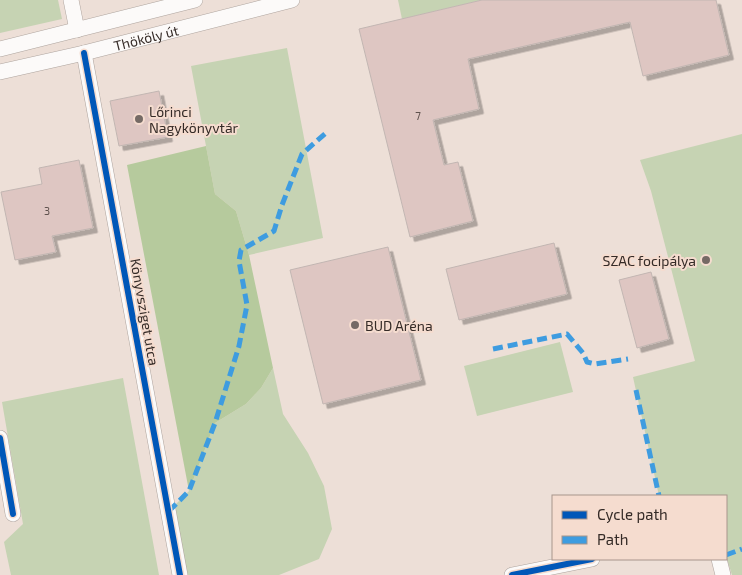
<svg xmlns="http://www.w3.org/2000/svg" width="742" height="575" font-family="'Exo 2',sans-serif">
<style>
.green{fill:#c6d3b3}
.forest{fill:#b6ca9d}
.building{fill:#dec6c2;stroke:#c2b6b2;filter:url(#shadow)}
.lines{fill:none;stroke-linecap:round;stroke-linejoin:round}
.street-casing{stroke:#aea49e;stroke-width:16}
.street{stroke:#fcfaf9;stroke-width:15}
.quiet{stroke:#3e9ce0;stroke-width:5;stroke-dasharray:10 5;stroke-linecap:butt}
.cycleway-casing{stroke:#f5dccf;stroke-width:9}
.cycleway{stroke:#0057b8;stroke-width:6}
.poi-dot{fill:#756a65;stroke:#f5dccf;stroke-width:2}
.labels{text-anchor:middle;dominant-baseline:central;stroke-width:4;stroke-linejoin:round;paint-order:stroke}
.number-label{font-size:11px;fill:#5f524e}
.street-label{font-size:14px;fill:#352b27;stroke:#f5dccf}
.poi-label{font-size:14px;fill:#352b27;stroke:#f5dccf;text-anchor:start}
</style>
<defs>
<filter id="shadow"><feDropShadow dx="4.5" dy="4.5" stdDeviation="0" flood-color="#0004"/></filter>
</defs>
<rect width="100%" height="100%" fill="#eddfd7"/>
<g class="green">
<path d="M0,0H58L62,19L0,33Z"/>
<path d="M398,0H482L402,19Z"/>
<path d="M287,48L323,238L249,255L236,211L215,194L191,66Z"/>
<path d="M742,134V575H732L726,556V496H659L633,377L695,361L651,191L640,160Z"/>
<path d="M560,342L573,392L477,416L464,366Z"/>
<path d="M273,368L283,414L308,453L324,486L332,529L319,559L279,575H180L169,511L189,491L215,423L246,404L261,388Z"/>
<path d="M123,378L159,575H11L4,542L23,524L2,402Z"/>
</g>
<path class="forest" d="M206,146L215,194L236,211L249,255L273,368L261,388L246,404L215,423L189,491L127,165Z"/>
<g class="building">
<path d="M482,0H716L729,55L643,76L630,22L468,59L479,109L433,120L444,165L458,162L473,221L410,237L359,29Z"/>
<path d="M159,91L168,137L119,146L110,101Z"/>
<path d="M79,160L93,228L52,236L56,252L15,260L1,192L42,184L39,168Z"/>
<path d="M554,243L567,294L459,320L446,269Z"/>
<path d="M388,247L421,380L323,404L290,270Z"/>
<path d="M651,272L669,339L637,348L619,280Z"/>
</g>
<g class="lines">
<g class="street-casing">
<g id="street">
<path d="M71,0L77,30"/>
<path d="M0,49L195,0"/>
<path d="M84,53L180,575"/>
<path id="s1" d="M0,72L84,53L292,0"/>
<path d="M0,438L13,514"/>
<path d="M719,559L723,575"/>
<path d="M512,575L592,559"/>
</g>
</g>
<use href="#street" class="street"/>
<g class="quiet">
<path d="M493,349L567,334L583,353L587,362L595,364L628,359"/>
<path d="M636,390L659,496"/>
<path d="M169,511L189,491L215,423L239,346L247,305L239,261L241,250L274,231L282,205L302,154L327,132"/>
<path d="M726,555L742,549"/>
</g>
<g class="cycleway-casing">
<g id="cycleway">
<path d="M84,53L180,575"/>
<path d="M0,438L13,514"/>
<path d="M512,575L592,559"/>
</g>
</g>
<use href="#cycleway" class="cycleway"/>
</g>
<g class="poi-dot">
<circle cx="139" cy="119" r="5"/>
<circle cx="706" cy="260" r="5"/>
<circle cx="355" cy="325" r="5"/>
</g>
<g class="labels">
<g class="number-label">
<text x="418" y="115">7</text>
<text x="47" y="210">3</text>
</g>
<g class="street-label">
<text stroke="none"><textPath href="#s1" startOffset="150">Thököly út</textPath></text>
<text transform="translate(145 312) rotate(80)">Könyvsziget utca</text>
</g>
<g class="poi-label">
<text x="149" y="111">Lőrinci<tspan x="149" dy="16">Nagykönyvtár</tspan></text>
<text x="696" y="260" text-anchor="end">SZAC focipálya</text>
<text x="365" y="325">BUD Aréna</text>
</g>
</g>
<rect x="552" y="495" width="175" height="65" fill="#f5dccf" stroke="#a8958c"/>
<rect x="562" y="511" width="25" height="8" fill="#0057b8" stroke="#a8958c"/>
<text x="597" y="520" font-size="15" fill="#352b27">Cycle path</text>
<rect x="562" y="536" width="25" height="8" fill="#3e9ce0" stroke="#a8958c"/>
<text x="597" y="545" font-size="15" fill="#352b27">Path</text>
</svg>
